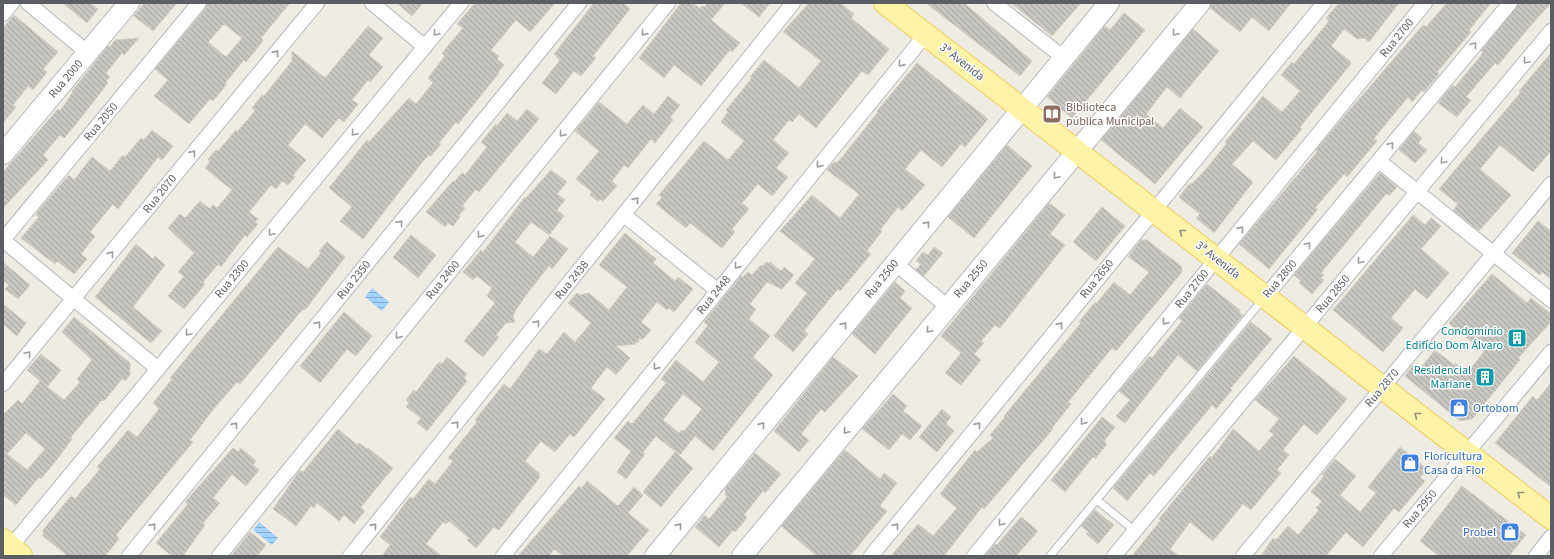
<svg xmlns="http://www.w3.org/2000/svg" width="1554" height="559" font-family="'Source Sans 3',sans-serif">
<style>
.water{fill:url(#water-rules)}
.building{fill:url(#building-back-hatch);stroke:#d2cec1;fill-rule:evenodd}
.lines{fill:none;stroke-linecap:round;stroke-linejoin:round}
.lane-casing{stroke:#b5b8bd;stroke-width:9}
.street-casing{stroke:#b5b8bd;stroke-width:16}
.secondary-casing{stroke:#b6b9bf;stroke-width:22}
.primary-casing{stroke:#f0cd59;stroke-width:24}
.lane{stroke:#fff;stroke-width:7}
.street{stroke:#fff;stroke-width:14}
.secondary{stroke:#fff;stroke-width:20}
.primary{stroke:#fef4a7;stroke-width:22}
.oneway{stroke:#9d9ea2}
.oneway2{stroke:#94927b}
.labels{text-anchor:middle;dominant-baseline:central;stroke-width:3;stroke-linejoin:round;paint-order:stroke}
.street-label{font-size:12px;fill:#5b5e64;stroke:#fff}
.education-label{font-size:12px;fill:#785e54;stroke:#fff;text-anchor:start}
.culture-label{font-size:12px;fill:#0d838f;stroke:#fff;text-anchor:end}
.shop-label{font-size:12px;fill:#366cbe;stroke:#fff;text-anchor:start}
</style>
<defs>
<pattern id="water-rules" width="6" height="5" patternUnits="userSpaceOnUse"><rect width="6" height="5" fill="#a2d2fe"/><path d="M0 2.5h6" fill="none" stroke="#87aed1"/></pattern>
<pattern id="building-back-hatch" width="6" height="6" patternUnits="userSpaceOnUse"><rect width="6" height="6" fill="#c8c6c0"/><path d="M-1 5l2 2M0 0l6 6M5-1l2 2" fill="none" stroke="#a5a4a0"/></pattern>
</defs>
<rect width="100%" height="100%" fill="#eeece3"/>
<g class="water">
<path d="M372,288L389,302L382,311L365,297Z"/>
<path d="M259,522L278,538L272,545L253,530Z"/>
</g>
<g class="building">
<path d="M63,3H90L98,9L87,23Z"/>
<path d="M144,3H177L153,31L134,16Z"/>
<path d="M207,3H290L261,38L263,41L246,62L244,60L225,83L227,84L213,101L210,99L189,124L154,96L168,80L155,69L206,8ZM224,24L242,38L226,57L208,42Z"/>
<path d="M397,3H423L412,16Z"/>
<path d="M475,3H555L530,32L516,20L491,50L499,56L497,59L504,65L498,72L499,73L458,124L456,122L439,143L441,144L431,156L429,155L423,161L363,239L340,221L352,207L329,188L367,140L369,142L409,98L416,104L433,83L428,78L445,56L442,53L463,28L457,24Z"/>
<path d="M594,3H623L630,9L593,56L596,58L581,76L574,71L556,94L542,83L560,60L554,54Z"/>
<path d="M681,3H693L700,9L702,6L704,7L708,3H725L711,20L740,43L732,52L730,50L701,86L674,65L664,78L639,58Z"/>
<path d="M741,3H770L759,17Z"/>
<path d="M809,3H840L854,14L851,18L889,49L868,75L862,71L816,128L799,114L792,122L789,120L773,140L789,153L776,168L788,177L772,196L758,184L742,203L749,209L732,229L735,232L722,248L690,223L686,228L656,204L662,198L659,195L704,141L728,160L744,141L721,122L728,112L726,110L752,78L750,77L764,60L799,88L821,61L783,32Z"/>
<path d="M926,3H964L1032,61L1020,76Z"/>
<path d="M1011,3H1081L1052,36Z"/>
<path d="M1211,3H1291L1269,31L1252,17L1240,32L1210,8Z"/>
<path d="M1339,3H1399L1369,42L1364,38L1357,39L1344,29L1331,46L1351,62L1350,65L1300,127L1302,129L1276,160L1253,141L1232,164L1253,182L1214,233L1196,218L1200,214L1179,197L1190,183L1192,184L1206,169L1227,143L1225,142L1263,96L1282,112L1300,91L1281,75L1292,62L1294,64L1329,21L1326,18Z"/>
<path d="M1447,3H1491L1469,30L1471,32L1437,72L1439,74L1424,92L1422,90L1412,102L1408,97L1376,136L1374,139L1377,141L1347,177L1344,174L1315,208L1318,209L1269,269L1239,244L1317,152L1316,150L1342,119L1423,25L1426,27Z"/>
<path d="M1519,3H1551L1532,24L1498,65L1495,63L1466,97L1471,100L1457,117L1438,103L1453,85L1455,87L1483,53L1481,51Z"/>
<path d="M1124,13L1145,30L1072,118L1047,97L1105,26L1110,30Z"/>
<path d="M14,15L58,52L43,69L47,72L33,90L28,86L13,105L16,107L3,123V28Z"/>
<path d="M368,26L383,38L369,55L383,67L370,82L368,80L352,100L358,104L344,122L339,118L322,138L305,124L288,145L306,160L293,175L295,177L288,185L282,181L276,189L271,185L249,212L258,219L255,222L258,224L247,237L245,235L221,267L218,264L203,282L205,284L184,309L168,296L184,276L178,272L194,253L168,228L180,214L185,218L200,201L210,209L213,205L217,208L232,190L205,168L210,162L208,159L216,150L218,151L236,130L237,132L255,111L252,108L262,95L264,96L292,61V51L325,78Z"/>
<path d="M1193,29L1219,51L1180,98L1167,87L1146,114L1163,128L1180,108L1203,127L1155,184L1101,140Z"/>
<path d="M139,38L124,55L122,53L106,73L110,77L106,81L108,83L76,124L64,138L60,135L43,155L48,160L3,208V172L58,109L60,111L73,92L72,91L108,46L110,47L115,40Z"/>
<path d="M1551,53V151L1533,172L1500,145L1480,169L1511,195L1479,231L1453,210L1458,204L1439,189L1521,92L1519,91Z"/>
<path d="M917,63L988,119L965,147L961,144L942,167L921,150L905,169L925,185L902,211L898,207L880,230L882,231L867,251L871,254L840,291L838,289L819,312L804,331L808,334L793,352L774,336L807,293L795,283L815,259L780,231L812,195L840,218L859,194L827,170L833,163L838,162L843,156L878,112L877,111Z"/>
<path d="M668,96L680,105L670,118L673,120L655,143L651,139L628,168L624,165L612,181L617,186L603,201L600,199L598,201L590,195L592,192L576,179L599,151L575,131L599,102L627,124L643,105L654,114Z"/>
<path d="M527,109L539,119L479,192L476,189L462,206L465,208L459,215L460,217L453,226L448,223L445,227L426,212L453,181L454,182L462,173L465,175L487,147L481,142L496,124L497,126L507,113L517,121Z"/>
<path d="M152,130L173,146L162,160L158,157L118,209L113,204L90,232L95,236L81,254L87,259L74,274L57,261L55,264L21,238L39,217L36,215L39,210L69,175L74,180L92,157L110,171L123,155L125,157L141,138L144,140Z"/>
<path d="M1414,131L1422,138L1418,143L1427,150L1415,163L1399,150Z"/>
<path d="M1007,145L1032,166L974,238L948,217Z"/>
<path d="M551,170L567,182L557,194L565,200L557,210L564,216L549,235L531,222L515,242L533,257L550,236L568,249L552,269L549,266L529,291L515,311L513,316L515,322L506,323L496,335L499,337L483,357L464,341L495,303L487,296L492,288L477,276L473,280L463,272L481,250L483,252L525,197L526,198Z"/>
<path d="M1380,173L1397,187L1390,195L1386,194L1321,273L1324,275L1321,278L1324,280L1312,294L1299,283L1301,281L1294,275Z"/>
<path d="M1049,203L1065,215L1050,234L1065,245L1000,328L995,325L981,341L984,343L974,354L981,360L961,385L945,373L961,353L941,336Z"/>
<path d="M1102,207L1125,226L1096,261L1073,242Z"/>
<path d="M1413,215L1425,225L1431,218L1441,226L1421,249L1449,273L1427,299L1415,289L1391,318L1403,328L1383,352L1333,310Z"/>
<path d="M1538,221L1551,231V279L1542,272L1540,275L1512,253Z"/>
<path d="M625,233L656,259L653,263L675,281L678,277L693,289L674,312L669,308L667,310L657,302L641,322L651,330L643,339H638L639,342H635L636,344L616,346L630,358L616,375L607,367L591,388L605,399L574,437L570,434L555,452L541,441L525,461L540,474L539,476L540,477L499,530L494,527L476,548L467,540L469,538L449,521L446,524L443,522L426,544L442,556H382L390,545L380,537L410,497L413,499L429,479L435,484L453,461L448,458L477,422L475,420L504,384L510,389L539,349L547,354L564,332L575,342L591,323L568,303L577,293L579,295L589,293L609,310L627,287L599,265Z"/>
<path d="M411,235L436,255L418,278L393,257Z"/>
<path d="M1141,240H1147L1181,266L1182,272L1116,351L1112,348L1068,402L1071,404L1052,428L1053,429L984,509L982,507L944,556H891L918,524L933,536L957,508L940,494L975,450L977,452L993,438L990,435L1005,417L1004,416L1081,323L1079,322L1095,302L1096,304L1114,282L1130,295L1149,272L1128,257Z"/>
<path d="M327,242L345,257L305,310L303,309L240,384L237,382L212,411L190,440L193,442L116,535L119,539L105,556H68L43,536V530L71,496L75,499L100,469L97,467L128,430L137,437L159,409L153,403L172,379L170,378L278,247L308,269L321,253L319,251Z"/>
<path d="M136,244L153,259L155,256L165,265L133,307L162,331L151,343L95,297Z"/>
<path d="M934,247L943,253L924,276L916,270L921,264L916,261L923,252L928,255Z"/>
<path d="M3,262L30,285L18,299L5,289L9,285L3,280Z"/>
<path d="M766,262L769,264L770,262L781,271L784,267L794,275L782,289L767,282L750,304L756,309L749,319L770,336L753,357L773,375L713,451L695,436L680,455L656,436L643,452L645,454L626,479L617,472L631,451L614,438L628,421L632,424L666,383L661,379L676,360L703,382L719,362L695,342L708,325L704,322L741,276L743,277L748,272L752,275L761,265L763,266ZM683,394L702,409L684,431L682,430L679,433L663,420Z"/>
<path d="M1492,274L1527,303L1531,298L1551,314V322L1518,358L1520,360L1472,419L1460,421L1405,376L1413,365L1419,370L1435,350L1454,365L1455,363L1467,373L1484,352L1449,323Z"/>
<path d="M895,282L905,291L900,298L912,308L875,354L852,334Z"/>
<path d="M1207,284L1240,310L1239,312L1243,315L1197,371L1178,355L1125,423L1116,416L1130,400L1119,391L1150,356L1152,358L1182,321L1179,318Z"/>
<path d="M3,304L26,323L17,336L3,324Z"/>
<path d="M344,312L372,336L356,356L347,349L320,383L300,366Z"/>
<path d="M74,317L130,363V375L125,381L122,379L104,401L102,400L70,438L72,439L55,462L41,479L39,477L16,505L3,495V415L18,400L22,404L40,381L64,400L80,382L77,379L92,360L62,332ZM26,433L45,449L27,470L7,454Z"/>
<path d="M1251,322L1272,339L1230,389L1232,390L1216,409L1212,405L1154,476L1150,473L1127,501L1113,488Z"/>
<path d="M41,354L61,370L47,387L27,370Z"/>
<path d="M1294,356L1347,399L1317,435L1304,424L1283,450L1289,455L1277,470L1281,473L1264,494L1251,510L1243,504L1213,541L1190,522L1170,549L1179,556H1132L1161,520L1159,519L1210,456L1211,458L1217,451L1233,429L1259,451L1274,434L1269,431L1279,419L1255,400Z"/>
<path d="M447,357L467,374L464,378L467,381L427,431L417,423L421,418L406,407L409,403L406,400L414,390L416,392L439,362L442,364Z"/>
<path d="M833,357L858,376L825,412L821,409L801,434L809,440L799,452L774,431Z"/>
<path d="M1551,383V487L1495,443L1533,396L1537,400Z"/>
<path d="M893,394L907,406L903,411L922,426L910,440L902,434L889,450L862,429Z"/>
<path d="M942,409L951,417L946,424L954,431L937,452L919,437Z"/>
<path d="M1102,417L1115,427L1104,441L1107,444L1095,459L1093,457L1065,492L1051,480Z"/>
<path d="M338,429L357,445L359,443L367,449L368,448L393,468L361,507L365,511L354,524L344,515L339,521L317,503L314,508L311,506L296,526L273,509L300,470L303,472Z"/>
<path d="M1400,447L1427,469L1420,478L1425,481L1399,512L1394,508L1363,547L1346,532L1326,556H1261L1273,538L1276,540L1288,526L1298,535L1319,510L1316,508L1322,501L1311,492L1324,476L1322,475L1335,459L1356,476L1340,495L1360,512L1376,493L1368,487Z"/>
<path d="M233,448L238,452L241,448L256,461L253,465L259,470L246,486L232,474L213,498L220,503L203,523L205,525L188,549L183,556H172L156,543L188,504L185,502Z"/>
<path d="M845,450L880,479L884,473L897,483L880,506L887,511L850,556H817L781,526Z"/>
<path d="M675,452L693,468L661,507L643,492Z"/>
<path d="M755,453L781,474L765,493L763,491L744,515L747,518L735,532L733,530L719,547L695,527L705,515L709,519L727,497L725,495L726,492L724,490Z"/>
<path d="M587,481L618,506L634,487L643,495L628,513L649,530L627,556H563L554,549L549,556H518L579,486L582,488Z"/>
<path d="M1462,486L1526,535L1509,556H1439L1420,541Z"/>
<path d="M1095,510L1114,525L1098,544L1086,534L1089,532L1081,526Z"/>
<path d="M1021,517L1038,531L1016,556H985L995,544L997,545Z"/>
<path d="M250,532L266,545L257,556H231Z"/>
</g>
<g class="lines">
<g class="lane-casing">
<g id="lane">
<path d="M1097,500L1135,531"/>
<path d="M1050,556L1264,298"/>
</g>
</g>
<g class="street-casing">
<g id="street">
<path d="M28,3L88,53"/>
<path d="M372,3L425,47"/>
<path d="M994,3L1064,58"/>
<path d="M3,14L12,3"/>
<path d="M1379,161L1551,300"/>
<path d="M624,215L718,291"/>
<path d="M3,240L199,3"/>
<path d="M3,240L158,369"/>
<path d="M895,263L948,307"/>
<path d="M1265,297L1510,3"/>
<path d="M3,384L317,3"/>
<path d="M3,556L461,3"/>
<path d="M129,556L579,3"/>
<path d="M219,556L668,3"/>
<path d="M350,556L793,3"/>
<path d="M503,556L926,34"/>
<path d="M871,556L1324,3"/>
<path d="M974,556L1425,3"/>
<path d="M1114,556L1551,31"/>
<path d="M1243,556L1551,184"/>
<path d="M1381,556L1551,352"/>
<path d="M1536,556L1551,537"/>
</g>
</g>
<g class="secondary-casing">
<g id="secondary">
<path d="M3,154L129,3"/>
<path d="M655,556L1109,3"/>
<path d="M742,556L1200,3"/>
</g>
</g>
<g class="primary-casing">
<g id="primary">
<path d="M885,3L1551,518"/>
<path d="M3,540L21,556"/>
</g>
</g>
<use href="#lane" class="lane"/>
<use href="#street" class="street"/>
<use href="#secondary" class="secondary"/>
<use href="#primary" class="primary"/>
</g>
<defs><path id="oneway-chevron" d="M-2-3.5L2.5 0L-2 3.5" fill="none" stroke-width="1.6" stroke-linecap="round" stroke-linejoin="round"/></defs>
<g class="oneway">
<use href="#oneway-chevron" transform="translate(436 33) rotate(130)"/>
<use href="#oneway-chevron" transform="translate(644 33) rotate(129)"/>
<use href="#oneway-chevron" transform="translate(1175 33) rotate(130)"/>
<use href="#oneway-chevron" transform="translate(1474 45) rotate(-50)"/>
<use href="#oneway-chevron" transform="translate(276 53) rotate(-51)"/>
<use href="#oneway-chevron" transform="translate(1526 61) rotate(130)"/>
<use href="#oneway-chevron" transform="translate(901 64) rotate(129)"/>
<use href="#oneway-chevron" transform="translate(354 133) rotate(130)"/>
<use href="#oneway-chevron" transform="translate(562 134) rotate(129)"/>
<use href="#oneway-chevron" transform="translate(1391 145) rotate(-50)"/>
<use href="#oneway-chevron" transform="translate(193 153) rotate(-51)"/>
<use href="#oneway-chevron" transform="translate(1443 161) rotate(130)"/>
<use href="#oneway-chevron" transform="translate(819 165) rotate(129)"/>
<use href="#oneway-chevron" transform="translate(1056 176) rotate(130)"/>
<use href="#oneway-chevron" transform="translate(636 200) rotate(-51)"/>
<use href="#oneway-chevron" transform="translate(400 223) rotate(-51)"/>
<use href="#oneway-chevron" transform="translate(927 224) rotate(-51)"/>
<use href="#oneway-chevron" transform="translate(1241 229) rotate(-51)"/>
<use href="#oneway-chevron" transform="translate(271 233) rotate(130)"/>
<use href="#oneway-chevron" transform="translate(480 235) rotate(129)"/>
<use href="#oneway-chevron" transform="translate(1308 245) rotate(-50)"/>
<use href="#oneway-chevron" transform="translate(111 254) rotate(-51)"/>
<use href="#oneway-chevron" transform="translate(1360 261) rotate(130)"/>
<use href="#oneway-chevron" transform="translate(737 266) rotate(129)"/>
<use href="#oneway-chevron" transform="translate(1165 322) rotate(129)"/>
<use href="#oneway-chevron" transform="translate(537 323) rotate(-51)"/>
<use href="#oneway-chevron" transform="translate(318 324) rotate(-51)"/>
<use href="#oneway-chevron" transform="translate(844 325) rotate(-51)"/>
<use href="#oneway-chevron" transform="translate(1060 325) rotate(-51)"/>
<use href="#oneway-chevron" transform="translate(929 330) rotate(130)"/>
<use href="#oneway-chevron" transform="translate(188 333) rotate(130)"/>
<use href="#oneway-chevron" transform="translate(398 336) rotate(129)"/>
<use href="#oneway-chevron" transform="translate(28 354) rotate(-50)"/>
<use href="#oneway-chevron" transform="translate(656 367) rotate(129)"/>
<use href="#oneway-chevron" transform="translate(1083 422) rotate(129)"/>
<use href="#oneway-chevron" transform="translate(456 424) rotate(-51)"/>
<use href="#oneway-chevron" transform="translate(235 425) rotate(-51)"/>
<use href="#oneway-chevron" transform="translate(762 425) rotate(-51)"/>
<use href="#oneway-chevron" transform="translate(978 425) rotate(-51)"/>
<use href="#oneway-chevron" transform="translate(846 431) rotate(130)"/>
<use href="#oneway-chevron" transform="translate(1001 523) rotate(129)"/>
<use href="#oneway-chevron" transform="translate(153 526) rotate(-51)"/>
<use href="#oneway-chevron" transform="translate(374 526) rotate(-51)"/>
<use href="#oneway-chevron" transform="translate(679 526) rotate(-51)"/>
<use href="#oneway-chevron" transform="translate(896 526) rotate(-51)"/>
</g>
<g class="oneway2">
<use href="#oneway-chevron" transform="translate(1182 232) rotate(-142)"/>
<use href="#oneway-chevron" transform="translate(1417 415) rotate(-142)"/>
<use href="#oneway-chevron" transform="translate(1520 494) rotate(-142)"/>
</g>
<defs>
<g id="library-square" transform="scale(1)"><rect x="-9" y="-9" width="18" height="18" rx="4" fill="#8d6e63" stroke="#fff"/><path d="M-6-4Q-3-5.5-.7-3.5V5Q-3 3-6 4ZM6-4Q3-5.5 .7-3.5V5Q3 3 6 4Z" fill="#fff"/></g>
<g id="building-square" transform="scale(1)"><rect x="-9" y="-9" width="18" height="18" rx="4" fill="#0f9aa8" stroke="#fff"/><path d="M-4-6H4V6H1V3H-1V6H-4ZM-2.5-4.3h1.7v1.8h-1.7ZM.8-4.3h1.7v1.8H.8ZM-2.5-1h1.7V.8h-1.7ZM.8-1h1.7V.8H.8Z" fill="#fff"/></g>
<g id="shop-square" transform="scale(1)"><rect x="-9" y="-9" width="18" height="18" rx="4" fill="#3f7fe0" stroke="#fff"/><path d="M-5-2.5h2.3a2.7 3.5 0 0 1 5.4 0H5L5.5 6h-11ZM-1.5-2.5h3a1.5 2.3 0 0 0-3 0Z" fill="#fff"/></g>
</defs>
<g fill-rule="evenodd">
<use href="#library-square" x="1052" y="114"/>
<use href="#building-square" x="1517" y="338"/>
<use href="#building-square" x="1485" y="377"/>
<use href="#shop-square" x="1459" y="408"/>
<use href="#shop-square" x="1410" y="463"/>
<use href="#shop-square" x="1510" y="532"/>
</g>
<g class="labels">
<g class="street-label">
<text transform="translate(1397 38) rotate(-51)">Rua 2700</text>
<text transform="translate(962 62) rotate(38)">3ª Avenida</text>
<text transform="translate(66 79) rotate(-50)">Rua 2000</text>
<text transform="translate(101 122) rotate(-50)">Rua 2050</text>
<text transform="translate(160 194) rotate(-51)">Rua 2070</text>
<text transform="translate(1218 260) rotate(38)">3ª Avenida</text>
<text transform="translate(232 279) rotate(-50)">Rua 2300</text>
<text transform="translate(882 279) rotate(-51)">Rua 2500</text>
<text transform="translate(971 279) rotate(-50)">Rua 2550</text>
<text transform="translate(1097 279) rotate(-51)">Rua 2650</text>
<text transform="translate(1280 279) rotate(-50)">Rua 2800</text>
<text transform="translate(354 280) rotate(-51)">Rua 2350</text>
<text transform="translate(443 280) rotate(-51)">Rua 2400</text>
<text transform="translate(572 280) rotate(-51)">Rua 2438</text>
<text transform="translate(1192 289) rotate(-51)">Rua 2700</text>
<text transform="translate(1333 294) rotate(-50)">Rua 2850</text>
<text transform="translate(714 295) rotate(-51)">Rua 2448</text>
<text transform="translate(1382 388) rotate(-50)">Rua 2870</text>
<text transform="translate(1420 509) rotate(-50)">Rua 2950</text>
</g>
<g class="education-label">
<text x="1066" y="107">Biblioteca<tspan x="1066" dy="14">pública Municipal</tspan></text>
</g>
<g class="culture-label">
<text x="1503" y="331">Condomínio<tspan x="1503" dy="14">Edifício Dom Álvaro</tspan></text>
<text x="1471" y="370">Residencial<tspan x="1471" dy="14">Mariane</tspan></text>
</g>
<g class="shop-label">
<text x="1473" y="408">Ortobom</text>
<text x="1424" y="456">Floricultura<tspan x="1424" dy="14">Casa da Flor</tspan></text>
<text x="1496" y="532" text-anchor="end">Probel</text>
</g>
</g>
<rect width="1554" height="559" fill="none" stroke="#5b5e64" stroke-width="8"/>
</svg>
